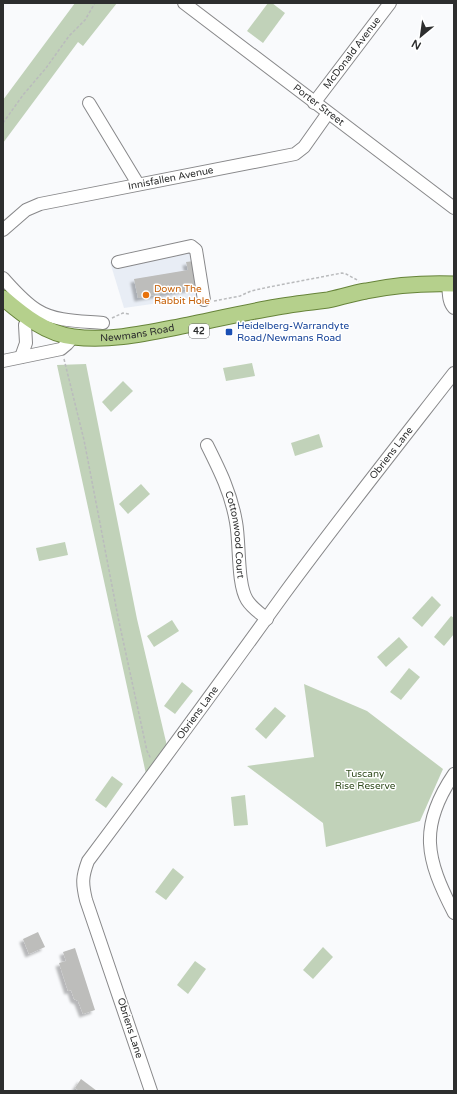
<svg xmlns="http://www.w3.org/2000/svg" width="457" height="1094" font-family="'Varela Round',sans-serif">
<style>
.built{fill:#e8edf5}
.green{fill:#c1d2b9}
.building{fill:#bdbdbb;filter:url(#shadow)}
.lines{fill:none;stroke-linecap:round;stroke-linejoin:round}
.minor-casing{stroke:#88888a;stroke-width:14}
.major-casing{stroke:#668339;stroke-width:17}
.path{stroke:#babbbd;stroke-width:1.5;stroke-dasharray:3 2;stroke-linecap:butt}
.minor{stroke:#fff;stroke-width:12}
.major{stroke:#b5d08c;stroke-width:15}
.food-dot{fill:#e8710a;stroke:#fff;stroke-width:1.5}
.transit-dot{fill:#1a4fb4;stroke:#fff;stroke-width:1.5}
.labels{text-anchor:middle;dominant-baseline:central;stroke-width:3;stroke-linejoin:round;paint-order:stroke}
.shield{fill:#fff;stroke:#6c6d6d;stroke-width:1}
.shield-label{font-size:9px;font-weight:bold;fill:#2d2e2e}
.street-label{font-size:10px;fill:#2d2e2e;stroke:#fff}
.food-label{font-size:10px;fill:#c56008;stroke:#fff;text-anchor:start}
.transit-label{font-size:10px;fill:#164399;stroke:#fff;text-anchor:start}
.park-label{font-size:10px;fill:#304b1e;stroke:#fff}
</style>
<defs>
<filter id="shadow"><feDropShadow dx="-3.5" dy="3.5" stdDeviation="1" flood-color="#0004"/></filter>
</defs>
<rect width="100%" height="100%" fill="#f9fafc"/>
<path class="built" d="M197,243L208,296L124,308L110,262Z"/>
<g class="green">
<path d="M75,3H117L83,46L78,42L3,143V100Z"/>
<path d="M268,3H272L285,13L263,43L247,31Z"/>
<path d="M252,363L255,376L226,381L223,368Z"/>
<path d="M86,364L137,619L167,746L146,774L57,365Z"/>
<path d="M123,381L133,391L111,412L102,402Z"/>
<path d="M319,434L323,447L295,456L291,443Z"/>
<path d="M141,484L150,494L128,514L119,504Z"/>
<path d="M65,542L68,555L39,561L36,548Z"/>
<path d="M432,596L441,605L422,627L412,618Z"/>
<path d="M451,616L454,618V634L444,646L434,637Z"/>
<path d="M172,620L179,631L154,647L147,636Z"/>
<path d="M399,637L408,647L386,667L377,657Z"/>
<path d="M409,668L420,677L401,700L390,692Z"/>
<path d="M182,682L193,691L175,714L164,706Z"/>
<path d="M304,684L367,711L443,769L420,821L326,847L323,823L247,766L314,757Z"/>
<path d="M275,707L286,716L266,739L255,729Z"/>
<path d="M112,776L123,784L106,808L95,800Z"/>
<path d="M245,795L248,825L234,826L231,797Z"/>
<path d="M173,868L184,877L166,900L155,892Z"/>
<path d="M323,947L333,957L313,979L303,970Z"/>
<path d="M195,961L206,969L188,994L177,985Z"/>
</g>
<g class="building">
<path d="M194,261L199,287L138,298L134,279L188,270L186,262Z"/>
<path d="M38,932L45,947L29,954L23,939Z"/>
<path d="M75,948L95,1010L83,1014L78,1001L74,999L71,990L68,991L59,963L66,961L63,952Z"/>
<path d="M81,1079L97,1091H79L75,1088Z"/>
</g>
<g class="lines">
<g class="minor-casing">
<g id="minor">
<path id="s1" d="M184,3L454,208"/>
<path d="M89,103L138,184"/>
<path id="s2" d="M314,103L390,3"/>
<path id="s3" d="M3,230L26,210L40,204L295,154L304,147L328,113"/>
<path d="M118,262L191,246L196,250L204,300"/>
<path d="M3,278C13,289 24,302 37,310C56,322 81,321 103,323"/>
<path d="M448,283C449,292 448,302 454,308"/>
<path d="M21,357L26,343L25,325"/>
<path d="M3,361L61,349L67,344L73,337"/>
<path id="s4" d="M207,445C220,471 231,493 236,522C240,543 237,584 247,600C252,608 260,613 267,619"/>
<path d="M454,774C418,827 426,859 454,913"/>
<path id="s5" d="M151,1091L86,900C82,883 82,877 88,861C154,773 219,684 284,594C339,519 397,446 454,373"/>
</g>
</g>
<g class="major-casing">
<g id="major">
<path id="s6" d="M3,298C23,315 46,334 74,337C111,342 151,332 188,325C217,319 247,312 277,307C294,304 311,302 328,300C341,297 354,293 366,291C395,285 425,283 454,284"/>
</g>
</g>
<g class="path">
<path d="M3,123L23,95L46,68L69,36L85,20L95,3"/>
<path d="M214,301L240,296L251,291L269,287L342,273L346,274L359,281"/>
<path d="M112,318L123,313L129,314"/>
<path d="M64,359L84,440L118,617L147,751L151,759"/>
</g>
<use href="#minor" class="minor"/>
<use href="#major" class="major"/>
</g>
<circle class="food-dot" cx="146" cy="295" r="4"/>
<rect class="transit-dot" x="225" y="328" width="8" height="8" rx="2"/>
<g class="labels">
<rect class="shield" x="189" y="324" width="20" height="14" rx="3"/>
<g class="shield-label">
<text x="199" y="331">42</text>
</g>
<g class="street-label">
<text stroke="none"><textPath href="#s2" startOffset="63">McDonald Avenue</textPath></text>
<text stroke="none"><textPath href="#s1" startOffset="169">Porter Street</textPath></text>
<text stroke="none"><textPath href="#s3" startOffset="179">Innisfallen Avenue</textPath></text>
<text stroke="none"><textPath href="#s6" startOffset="146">Newmans Road</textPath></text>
<text stroke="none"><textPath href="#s5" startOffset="750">Obriens Lane</textPath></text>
<text stroke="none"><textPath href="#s4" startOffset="95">Cottonwood Court</textPath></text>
<text stroke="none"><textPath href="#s5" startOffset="426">Obriens Lane</textPath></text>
<text transform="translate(130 1028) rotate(72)">Obriens Lane</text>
</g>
<g class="food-label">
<text x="154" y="289">Down The<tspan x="154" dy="12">Rabbit Hole</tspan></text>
</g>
<g class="transit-label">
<text x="237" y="326">Heidelberg-Warrandyte<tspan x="237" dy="12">Road/Newmans Road</tspan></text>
</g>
<g class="park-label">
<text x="365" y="774">Tuscany<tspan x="365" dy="12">Rise Reserve</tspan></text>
</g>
</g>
<rect width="457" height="1094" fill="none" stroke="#2d2e2e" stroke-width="8"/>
<g transform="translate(421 36) rotate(209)" stroke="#ffffff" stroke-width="3" paint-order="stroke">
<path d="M0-3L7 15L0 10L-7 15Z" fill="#2d2e2e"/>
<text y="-6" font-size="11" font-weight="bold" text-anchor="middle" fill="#2d2e2e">N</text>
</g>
</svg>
